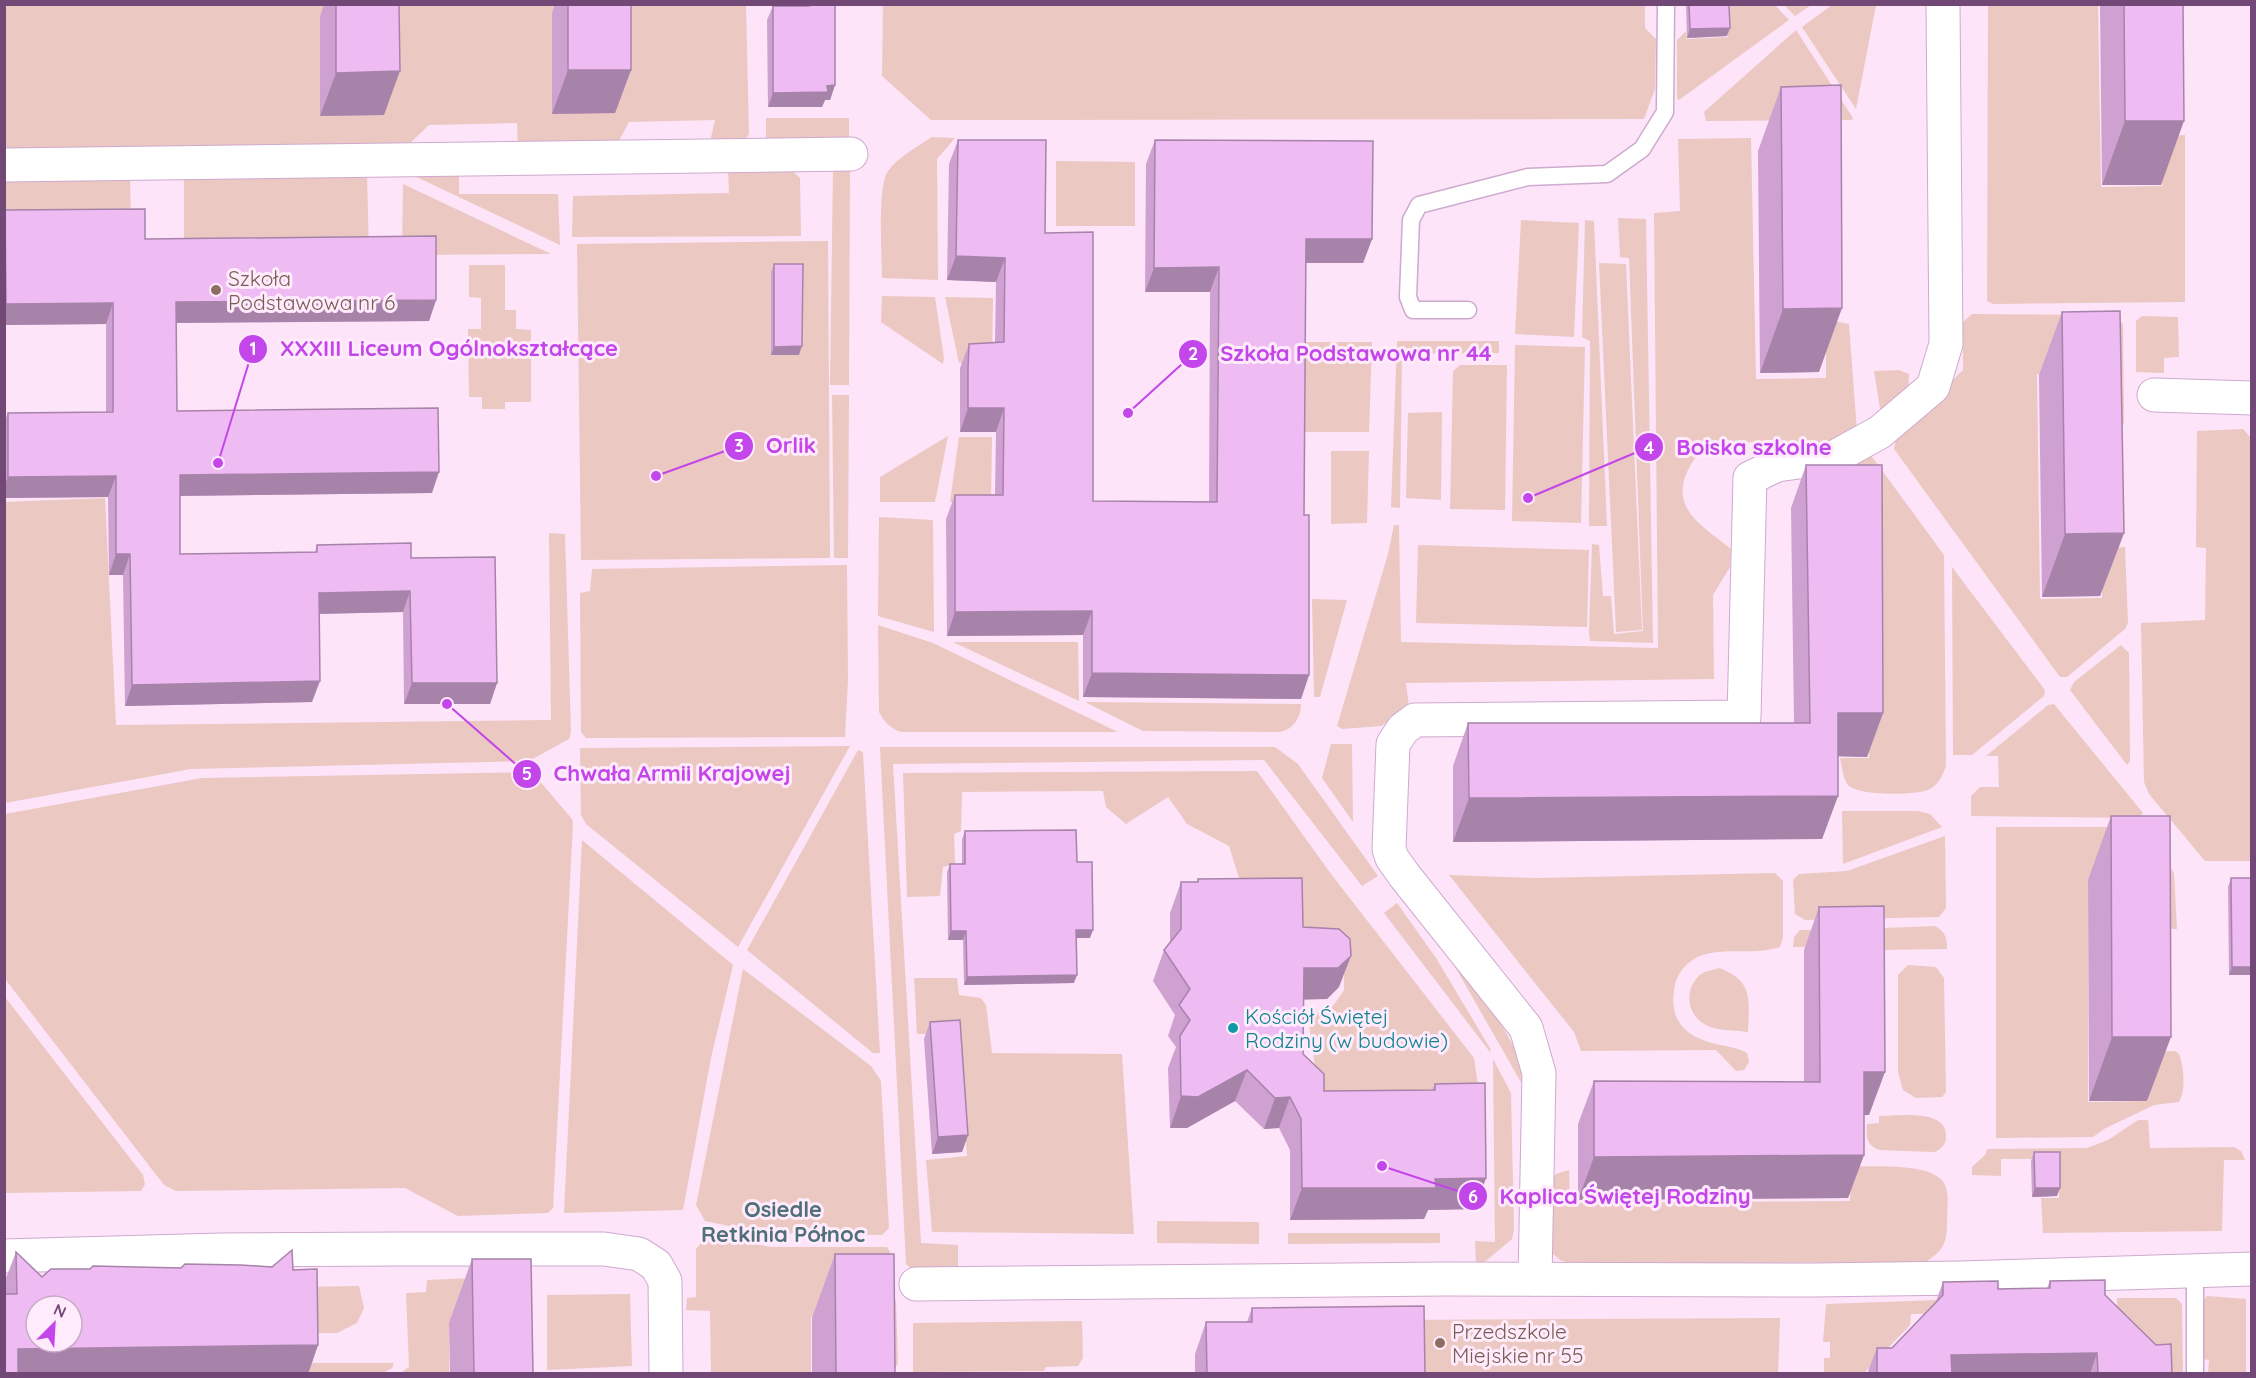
<svg xmlns="http://www.w3.org/2000/svg" width="2256" height="1378" font-family="Quicksand,sans-serif">
<style>
.green{fill:#ebc8c2}
.lines{fill:none;stroke-linecap:round;stroke-linejoin:round}
.service-casing{stroke:#ceaace;stroke-width:19}
.minor-casing{stroke:#ceaace;stroke-width:35}
.service{stroke:#fff;stroke-width:16}
.minor{stroke:#fff;stroke-width:33}
.wall{fill:#cea1d1}
.shaded-wall{fill:#a783aa}
.building{fill:#efbbf3;stroke:#a783aa;stroke-width:1.5;fill-rule:evenodd}
.education-dot{fill:#8d6e63;stroke:#ffebfc;stroke-width:2}
.culture-dot{fill:#0f9aa8;stroke:#ffebfc;stroke-width:2}
.labels{text-anchor:middle;dominant-baseline:central;stroke-width:6;stroke-linejoin:round;paint-order:stroke}
.education-label{font-size:21px;fill:#785e54;stroke:#ffebfc;text-anchor:start}
.culture-label{font-size:21px;fill:#0d838f;stroke:#ffebfc;text-anchor:start}
.neighbourhood-label{font-size:22px;font-weight:bold;fill:#4f7078;stroke:#ffebfc}
.leader{fill:none;stroke:#c346ea;stroke-width:2}
.callout-dot{fill:#c346ea;stroke:#ffebfc;stroke-width:2}
.mark-label{font-size:18px;text-anchor:middle;font-weight:bold;fill:#fff}
.callout-label{font-size:22px;text-anchor:middle;font-weight:bold;fill:#c346ea;stroke:#ffebfc;stroke-width:6;stroke-linejoin:round;paint-order:stroke}
</style>
<rect width="100%" height="100%" fill="#fde4f9"/>
<g class="green">
<path d="M4,5H746L749,134L742,146H709L715,120L629,122L615,148H518L517,123L429,125L403,150L5,155Z"/>
<path d="M1645,5V28L1656,39L1655,89L1644,119L931,120L882,76L883,5Z"/>
<path d="M1726,5H1775L1789,20L1679,100L1677,98V40L1686,31L1687,39L1728,37Z"/>
<path d="M1784,5H1811L1795,16Z"/>
<path d="M1832,5H1876L1856,109L1802,27Z"/>
<path d="M1988,5H2098L2101,187L2162,186V136L2185,135V302L1993,304L1987,301Z"/>
<path d="M1796,30L1853,118L1852,120L1706,121L1704,112Z"/>
<path d="M766,118H849V145L766,146Z"/>
<path d="M932,137L955,138L937,159L938,280L882,278C882,257 877,186 888,171C898,157 917,147 932,137Z"/>
<path d="M1751,138L1756,379L1826,378V328L1833,321L1849,324L1857,432L1839,443L1720,442C1706,447 1696,454 1689,468C1668,509 1703,526 1731,549L1730,567L1713,595L1714,679L1406,683L1409,707L1381,726L1342,729L1337,726L1388,554L1394,525H1399L1401,642L1658,648L1654,213L1680,211L1678,139Z"/>
<path d="M1056,161L1135,162V226H1056Z"/>
<path d="M788,167L800,178L801,236L572,237L573,196L729,193L728,168Z"/>
<path d="M833,168H850L849,385H830Z"/>
<path d="M459,171V194H558L560,245L406,172Z"/>
<path d="M184,174L367,175L369,255L184,257Z"/>
<path d="M130,177L131,227L5,231L4,178Z"/>
<path d="M403,184L551,254L402,255Z"/>
<path d="M1618,218L1646,219L1653,643L1590,641L1589,631L1592,544L1599,545L1603,596H1611L1614,634L1643,631L1629,258L1620,257Z"/>
<path d="M1521,220L1579,223L1574,337L1515,334Z"/>
<path d="M1585,220L1594,221L1607,526H1589L1590,341L1582,337Z"/>
<path d="M828,241L830,558L581,560L577,244Z"/>
<path d="M1599,263L1626,264L1642,630L1616,632Z"/>
<path d="M469,265H505V310H516V329L531,330V402H505V409H482V397H469L468,329H481V298L469,297Z"/>
<path d="M882,296L935,297L944,358L943,364L881,322Z"/>
<path d="M945,297L993,298L992,363H959Z"/>
<path d="M1305,301L1306,342H1372L1369,432H1296Z"/>
<path d="M1972,314L2109,315L2123,324L2124,424H2099L2097,373L2037,374L2040,599L2102,598V549L2125,547L2128,623L2125,629L2067,677H2060L1894,449L1897,435L1963,370V322Z"/>
<path d="M2142,316L2178,317L2179,357L2164,358V373L2136,372V321Z"/>
<path d="M1397,341H1499V353L1402,354L1400,508L1391,507Z"/>
<path d="M1515,345L1585,347L1581,523L1512,521Z"/>
<path d="M1460,365H1507L1505,510L1450,509L1453,371Z"/>
<path d="M1899,370L1909,374L1908,398L1881,415L1874,371Z"/>
<path d="M832,395H849L848,558H834Z"/>
<path d="M1442,412L1441,500L1406,498L1408,413Z"/>
<path d="M2243,429L2252,439L2251,861H2205L2149,794L2144,782L2141,623L2205,620L2206,548L2196,547L2197,431Z"/>
<path d="M948,436L935,502H880V477Z"/>
<path d="M959,437H992L991,503L950,502Z"/>
<path d="M1331,451H1369L1367,523L1331,524Z"/>
<path d="M1870,454L1944,555L1946,766C1942,776 1940,783 1930,789C1917,796 1858,796 1848,785C1843,779 1842,766 1840,758H1869L1867,508L1842,479L1855,463Z"/>
<path d="M105,498L116,725L551,720L549,533L565,534L571,732L569,739L529,761L191,769L5,803L4,502Z"/>
<path d="M879,517L933,520L934,632L878,616Z"/>
<path d="M1418,545L1589,550L1587,627L1416,623Z"/>
<path d="M847,565L848,680L845,737L586,738L581,732L580,593L590,591L592,569Z"/>
<path d="M1952,567L2045,690L2044,696L1972,755H1953Z"/>
<path d="M1312,599L1347,600L1320,697H1314Z"/>
<path d="M878,625L933,643L1118,732H901C890,728 885,723 879,712Z"/>
<path d="M953,642H1078L1079,701Z"/>
<path d="M2121,645L2129,653L2130,761L2127,765L2070,690L2074,682Z"/>
<path d="M1085,702L1301,704C1301,717 1294,729 1280,732L1143,731Z"/>
<path d="M2054,704L2143,813L2138,818L1971,816V796L1980,787H1999L1998,756H1986L2048,705Z"/>
<path d="M1331,744H1352L1353,822L1322,778Z"/>
<path d="M850,746L738,947L586,824L581,815L580,748Z"/>
<path d="M880,747H1275L1298,764L1378,876L1362,886L1264,760L893,764L921,1243L958,1245V1271H914L906,1264Z"/>
<path d="M858,750L863,752L880,1053H873L747,950Z"/>
<path d="M1257,771L1331,874L1474,1058L1480,1099L1320,1102L1308,1017L1333,1006L1344,990V970L1243,891L1229,846L1187,824L1168,797L1126,824L1106,807L1103,791L962,792L961,831L954,834L955,864L943,867L940,896L907,897L903,773Z"/>
<path d="M532,772L572,819L573,823L553,1208L548,1213L458,1216L405,1188L176,1191L164,1185L5,979V814L202,778Z"/>
<path d="M1842,811H1918L1930,814L1942,827L1843,864Z"/>
<path d="M1996,827H2136L2152,838L2174,873L2177,929L2147,928V879H2088V1102L2148,1101V1052L2175,1051L2179,1054C2184,1067 2186,1090 2179,1102L2154,1105L2104,1129L2093,1137L1996,1138Z"/>
<path d="M1945,836L1946,908L1939,917L1805,920L1795,914L1793,880L1799,874L1847,871Z"/>
<path d="M582,840L733,965L711,1058L683,1210L564,1213Z"/>
<path d="M1775,873L1783,881V937L1780,947C1756,955 1730,948 1706,954C1692,957 1678,970 1675,985C1668,1019 1683,1036 1716,1044C1727,1047 1737,1047 1747,1053L1749,1062L1744,1070L1736,1071L1716,1050L1581,1051L1574,1032L1449,875L1537,878Z"/>
<path d="M1397,903L1436,958L1491,1050L1490,1052L1384,913Z"/>
<path d="M1935,926C1945,932 1947,937 1947,949L1880,950L1883,928Z"/>
<path d="M1866,929L1870,946L1793,947L1794,937L1800,930Z"/>
<path d="M1454,965C1481,1000 1522,1038 1522,1084Z"/>
<path d="M1908,965L1936,967L1944,978L1946,1092L1942,1097L1916,1098L1903,1090L1898,1072V975Z"/>
<path d="M1719,968C1754,981 1749,1000 1748,1032C1736,1030 1721,1031 1710,1027C1687,1018 1682,990 1701,974C1706,971 1713,970 1719,968Z"/>
<path d="M743,969L871,1066L881,1081L889,1228L882,1235L763,1233L705,1221L696,1205Z"/>
<path d="M914,978H957L959,995L981,998L986,1005L992,1053L1122,1054L1134,1234L932,1232L926,1160L967,1156L958,1034H917Z"/>
<path d="M5,997L143,1175L145,1184L141,1191L5,1193Z"/>
<path d="M1493,1059L1511,1093L1514,1229L1512,1239L1480,1266H1476L1475,1241L1495,1242Z"/>
<path d="M1879,1116C1898,1116 1949,1108 1946,1138C1946,1144 1941,1149 1935,1152L1879,1150C1866,1144 1866,1137 1867,1124L1879,1123Z"/>
<path d="M2138,1120H2148L2150,1148L2234,1147L2241,1151L2245,1160H2224L2222,1231L2043,1233L2041,1198H2059V1159H2001V1176L1972,1175V1167L1986,1154L1987,1149L2087,1148L2108,1140Z"/>
<path d="M1851,1166C1873,1167 1932,1162 1944,1183C1950,1194 1947,1208 1947,1220C1947,1242 1945,1249 1926,1262L1572,1264L1560,1260L1551,1252L1549,1184L1556,1174L1569,1170L1570,1203L1850,1201Z"/>
<path d="M1157,1221L1259,1222V1244L1157,1243Z"/>
<path d="M1288,1233H1440V1243L1288,1244Z"/>
<path d="M708,1234L770,1247H887L890,1252V1298L896,1301L898,1363L895,1368H872V1316L811,1317V1373H711L710,1311L686,1310L687,1298L696,1297V1249Z"/>
<path d="M525,1276L531,1284L532,1370L449,1323V1373L399,1374L409,1367L406,1293L426,1292L427,1280Z"/>
<path d="M359,1286L364,1308L357,1323L337,1333H303L236,1288Z"/>
<path d="M630,1294L632,1366L547,1370V1295Z"/>
<path d="M2207,1296L2246,1299V1373H2208L2209,1360L2202,1359V1302Z"/>
<path d="M2117,1298H2176L2182,1304L2183,1373H2167L2117,1322Z"/>
<path d="M1940,1300L1965,1313L1911,1314L1910,1325L1864,1373H1824V1358H1830V1342H1823L1826,1304Z"/>
<path d="M1780,1318L1778,1374L1419,1373L1388,1320Z"/>
<path d="M1082,1321L1083,1358L1078,1366L1046,1367L1044,1371L913,1372V1323Z"/>
<path d="M303,1363H394L392,1368L383,1373L303,1374Z"/>
</g>
<g class="lines">
<g class="service-casing">
<g id="service">
<path d="M1468,310H1413L1408,297L1411,220L1419,205L1528,177L1607,174L1642,149L1665,112L1666,4"/>
<path d="M2195,1270V1374"/>
</g>
</g>
<g class="minor-casing">
<g id="minor">
<path d="M4,165L851,154"/>
<path d="M2154,395L2252,398"/>
<path d="M4,1256L221,1250L401,1249H604L639,1254L656,1265L665,1281L666,1374"/>
<path d="M1535,1279L1539,1073L1526,1028L1404,875L1392,858L1389,849L1393,744L1403,729L1415,720L1744,717L1750,478L1777,465L1835,457L1880,432L1933,387L1946,344L1943,4"/>
<path d="M916,1284L1444,1279L1815,1280L1961,1278L2252,1269"/>
</g>
</g>
<use href="#service" class="service"/>
<use href="#minor" class="minor"/>
</g>
<g class="wall">
<path d="M324,4H399L384,115L320,116V17Z"/>
<path d="M555,4H631V70L615,113L552,114V13Z"/>
<path d="M802,4H835V85L830,100H825L822,107H768L767,20L773,6H802Z"/>
<path d="M1686,4H1729L1727,36L1687,38Z"/>
<path d="M2100,4H2183L2161,185H2102Z"/>
<path d="M1781,87L1819,372L1760,373L1758,151Z"/>
<path d="M958,140L1045,233L1093,501L1209,502L1210,292H1145L1146,164L1155,140L1372,239L1363,263H1306L1304,515L1309,675L1301,699L1083,697V635L947,636L946,519L955,495H995L996,432H960V368L969,344L995,343L996,282L947,280L949,164Z"/>
<path d="M5,210L145,239L436,300L429,321L176,323L177,411L432,493L180,496V554L315,552L317,545L411,558L497,683L490,704H404L403,612L319,614L312,702L125,706L123,575H109L108,497L4,498V422L8,413L106,412V324L4,325Z"/>
<path d="M774,264L799,355H771V272Z"/>
<path d="M2062,312L2124,533L2100,596L2042,597L2039,375Z"/>
<path d="M1806,465L1883,713L1867,757L1838,756V796L1822,839L1453,842V766L1468,723H1794L1791,508Z"/>
<path d="M2111,816L2147,1101H2089L2088,880Z"/>
<path d="M965,831L1077,862L1090,938H1076L1074,983L964,985L963,940H948L947,872L950,864H962V839Z"/>
<path d="M2231,878L2252,975H2229L2228,887Z"/>
<path d="M1198,879L1303,927L1339,987L1327,999H1304L1303,1054L1324,1091L1432,1090L1435,1084L1486,1178L1475,1209L1428,1210L1424,1219L1290,1220V1150L1279,1128L1264,1129L1235,1101L1187,1128H1170L1168,1068L1176,1047L1168,1036L1175,1015L1153,981L1164,950L1170,943V913L1181,882H1197Z"/>
<path d="M1819,907L1869,1115H1864V1155L1848,1198L1578,1200V1124L1594,1081L1804,1082V950Z"/>
<path d="M930,1022L968,1135L962,1152L932,1154L924,1039Z"/>
<path d="M2034,1152L2057,1196L2032,1197L2031,1161Z"/>
<path d="M16,1252L42,1277L181,1268L293,1270L318,1345L308,1374H4V1283Z"/>
<path d="M835,1254L895,1374H812V1318Z"/>
<path d="M472,1259L533,1374H450L449,1323Z"/>
<path d="M2050,1281L2105,1295L2172,1374H1867L1877,1348H1892L1935,1304L1943,1282L1998,1289L2047,1288Z"/>
<path d="M1252,1308L1425,1374H1195V1354L1206,1322H1247Z"/>
</g>
<g class="shaded-wall">
<path d="M1730,28L1727,36L1687,38L1690,29Z"/>
<path d="M568,70H631L615,113L552,114Z"/>
<path d="M400,71L384,115L320,116L336,73Z"/>
<path d="M835,85L830,100H825L822,107H768L773,93Z"/>
<path d="M2125,121H2184L2161,185H2102Z"/>
<path d="M1306,239H1372L1363,263H1297Z"/>
<path d="M956,256L1005,258L996,282L947,280Z"/>
<path d="M1219,267L1210,292H1145L1154,268Z"/>
<path d="M436,300L429,321L168,323L176,302Z"/>
<path d="M113,303L106,324L4,325V310L6,304Z"/>
<path d="M1842,308L1819,372L1760,373L1783,309Z"/>
<path d="M802,346L799,355H771L774,347Z"/>
<path d="M968,408H1004L996,432H960Z"/>
<path d="M439,472L432,493L172,496L180,475Z"/>
<path d="M116,476L108,497L4,498V487L8,477Z"/>
<path d="M2124,533L2100,596L2042,597L2065,534Z"/>
<path d="M116,554H130L123,575H109Z"/>
<path d="M410,591L403,612L311,614L319,593Z"/>
<path d="M1092,611L1083,635L947,636L955,612Z"/>
<path d="M1092,673L1309,675L1301,699L1083,697Z"/>
<path d="M320,681L312,702L125,706L132,685Z"/>
<path d="M412,683H497L490,704H404Z"/>
<path d="M1838,713H1883L1867,757L1822,756Z"/>
<path d="M1838,796L1822,839L1453,842L1469,798Z"/>
<path d="M1076,930H1093L1090,938H1073Z"/>
<path d="M951,931H966L963,940H948Z"/>
<path d="M1351,956L1339,987L1327,999L1293,1000L1304,968Z"/>
<path d="M2232,967H2252V975H2229Z"/>
<path d="M1077,975L1074,983L964,985L967,977Z"/>
<path d="M2112,1037H2171L2147,1101H2089Z"/>
<path d="M1247,1070L1235,1101L1187,1128H1170L1181,1096Z"/>
<path d="M1864,1072H1885L1869,1115H1848Z"/>
<path d="M1290,1097L1279,1128L1264,1129L1275,1098Z"/>
<path d="M968,1135L962,1152L932,1154L938,1137Z"/>
<path d="M1864,1155L1848,1198L1578,1200L1594,1157Z"/>
<path d="M1486,1178L1475,1209L1428,1210L1424,1219L1290,1220L1302,1188L1435,1179Z"/>
<path d="M2035,1188H2060L2057,1196L2032,1197Z"/>
<path d="M318,1345L308,1374H9L18,1349Z"/>
<path d="M2097,1353L2090,1374H1944L1951,1355Z"/>
</g>
<g class="building">
<path d="M336,4H399L400,71L336,73Z"/>
<rect x="568" y="4" width="63" height="66"/>
<path d="M809,4H835V85L827,86L828,92L773,93V6H809Z"/>
<path d="M1689,4H1729L1730,28L1690,29Z"/>
<path d="M2124,4H2183L2184,121H2125Z"/>
<path d="M1841,85L1842,308L1783,309L1781,87Z"/>
<path d="M958,140H1046L1045,233L1093,232V501L1217,502L1219,267L1154,268L1155,140L1373,141L1372,239H1306L1304,515H1309V675L1092,673V611L955,612V495H1003L1004,408H968V369L969,344L1004,342L1005,258L956,256Z"/>
<path d="M145,209V239L436,236V300L176,302L177,411L438,408L439,472L180,475V554L317,552V545L411,543V558L495,557L497,683H412L410,591L319,593L320,681L132,685L130,554H116V476L8,477V413L113,412V303L6,304L5,210Z"/>
<path d="M774,264H803L802,346L774,347Z"/>
<path d="M2120,311L2124,533L2065,534L2062,312Z"/>
<path d="M1806,465H1882L1883,713H1838V796L1469,798L1468,723H1810Z"/>
<path d="M2111,816H2170L2171,1037H2112Z"/>
<path d="M1076,830L1077,862H1092L1093,930H1076L1077,975L967,977L966,931H951L950,864H965V831Z"/>
<path d="M1302,878L1303,927L1339,929L1350,939L1351,956L1338,968H1304L1303,1054L1324,1074V1091L1435,1090V1084L1485,1083L1486,1178L1435,1179L1436,1188H1302L1301,1119L1290,1097L1275,1098L1247,1070L1198,1097L1181,1096L1180,1036L1190,1020L1179,1005L1190,989L1164,950L1181,929V882H1198V879Z"/>
<path d="M2231,878H2252V967H2232Z"/>
<path d="M1884,906L1885,1072H1864V1155L1594,1157V1081L1820,1082L1819,907Z"/>
<path d="M960,1020L968,1135L938,1137L930,1022Z"/>
<path d="M2034,1152H2060V1188H2035Z"/>
<path d="M292,1250L293,1270L317,1269L318,1345L18,1349V1374H4V1294H17L16,1252L42,1277L51,1269H90L93,1266L181,1268L185,1264L241,1265L272,1267ZM36,1306H72V1342H36Z"/>
<path d="M835,1254H894L895,1374H836Z"/>
<path d="M472,1259H531L533,1374H474Z"/>
<path d="M2105,1280V1295L2156,1345L2171,1344L2172,1374H2098L2097,1353L1951,1355L1952,1374H1877V1348H1892L1943,1295V1282L1998,1281V1289L2050,1288V1281Z"/>
<path d="M1424,1306L1425,1374H1207L1206,1322H1252V1308Z"/>
</g>
<g class="education-dot">
<circle cx="216" cy="290" r="6"/>
<circle cx="1440" cy="1343" r="6"/>
</g>
<circle class="culture-dot" cx="1233" cy="1028" r="6"/>
<g class="labels">
<g class="education-label">
<text x="228" y="278">Szkoła<tspan x="228" dy="24">Podstawowa nr 6</tspan></text>
<text x="1452" y="1331">Przedszkole<tspan x="1452" dy="24">Miejskie nr 55</tspan></text>
</g>
<g class="culture-label">
<text x="1245" y="1016">Kościół Świętej<tspan x="1245" dy="24">Rodziny (w budowie)</tspan></text>
</g>
<g class="neighbourhood-label">
<text x="783" y="1209">Osiedle<tspan x="783" dy="25">Retkinia Północ</tspan></text>
</g>
</g>
<path class="leader" d="M218 463L253 349M1128 413L1193 354M656 476L739 446M1528 498L1649 447M447 704L527 774M1382 1166L1473 1196"/>
<g class="callout-dot">
<circle cx="218" cy="463" r="6"/>
<circle cx="1128" cy="413" r="6"/>
<circle cx="656" cy="476" r="6"/>
<circle cx="1528" cy="498" r="6"/>
<circle cx="447" cy="704" r="6"/>
<circle cx="1382" cy="1166" r="6"/>
<circle cx="253" cy="349" r="15"/>
<circle cx="1193" cy="354" r="15"/>
<circle cx="739" cy="446" r="15"/>
<circle cx="1649" cy="447" r="15"/>
<circle cx="527" cy="774" r="15"/>
<circle cx="1473" cy="1196" r="15"/>
</g>
<g class="mark-label">
<text x="253" y="355">1</text>
<text x="1193" y="360">2</text>
<text x="739" y="452">3</text>
<text x="1649" y="454">4</text>
<text x="527" y="780">5</text>
<text x="1473" y="1203">6</text>
</g>
<g class="callout-label">
<text x="449" y="356">XXXIII Liceum Ogólnokształcące</text>
<text x="1356" y="361">Szkoła Podstawowa nr 44</text>
<text x="791" y="453">Orlik</text>
<text x="1754" y="455">Boiska szkolne</text>
<text x="672" y="781">Chwała Armii Krajowej</text>
<text x="1625" y="1204">Kaplica Świętej Rodziny</text>
</g>
<rect width="2256" height="1378" fill="none" stroke="#724976" stroke-width="12"/>
<g transform="translate(54 1324) rotate(24)"><circle r="28" fill="#ffebfc" stroke="#c7aac6" stroke-width="1.5"/>
<path d="M0-4.5L10 22L0 15L-10 22Z" fill="#c346ea"/>
<text y="-9" font-size="16" font-weight="bold" text-anchor="middle" fill="#724976">N</text>
</g>
</svg>
